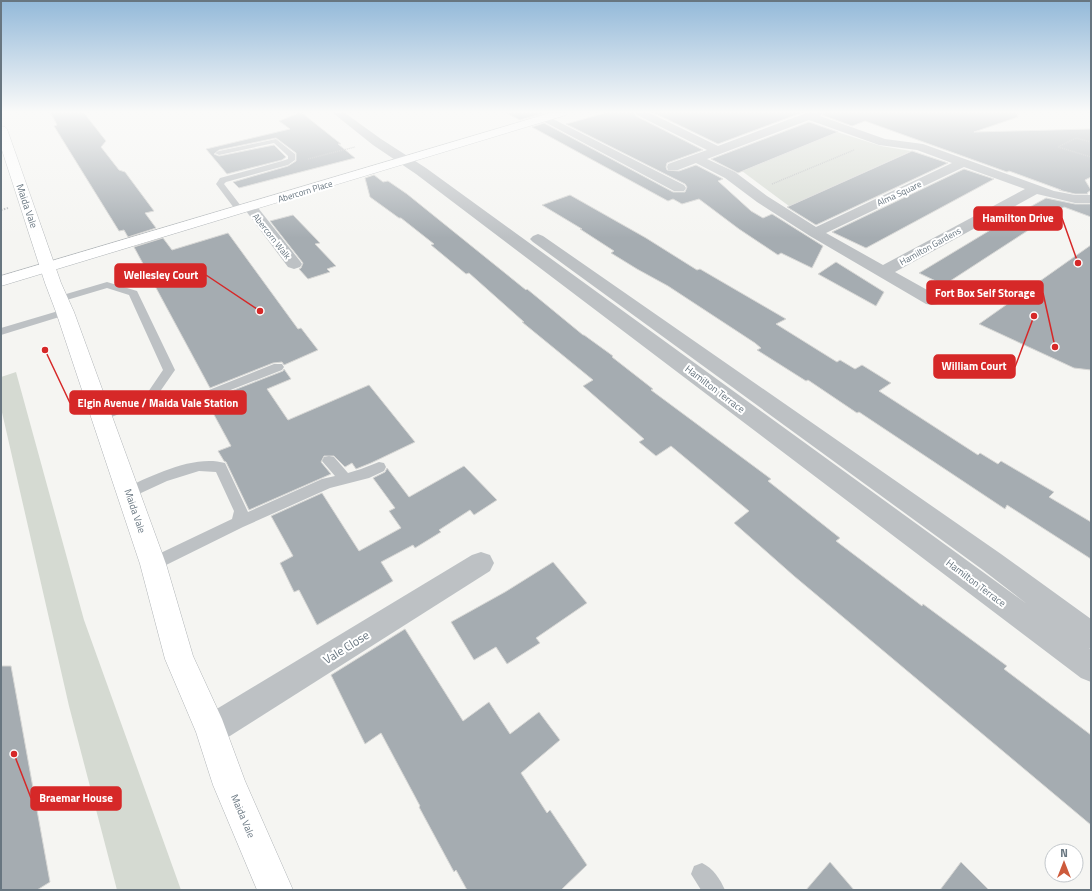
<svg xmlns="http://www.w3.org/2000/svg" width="1092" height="891" font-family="'Titillium Web',sans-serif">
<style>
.green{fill:#d5dad2}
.building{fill:#a5acb1;stroke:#d7d7d5}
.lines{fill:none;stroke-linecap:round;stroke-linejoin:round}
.secondary-casing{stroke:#b0b5b8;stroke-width:1}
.primary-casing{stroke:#b1b5b8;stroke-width:1}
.path-far1{stroke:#b7babc;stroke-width:1.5;stroke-dasharray:1 1;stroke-linecap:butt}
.path{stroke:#b7babc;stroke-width:2;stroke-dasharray:1.5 1.5;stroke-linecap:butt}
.lane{fill:#bdc1c4;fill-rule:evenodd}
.street{fill:#bdc1c4;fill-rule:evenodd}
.secondary{fill:#fff;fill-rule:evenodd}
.primary{fill:#fff;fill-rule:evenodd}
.labels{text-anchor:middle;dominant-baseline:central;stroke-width:4;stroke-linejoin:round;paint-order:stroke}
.far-street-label{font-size:9px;fill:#687680;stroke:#fff}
.street-label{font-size:10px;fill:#687680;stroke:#fff}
.near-street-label{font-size:12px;fill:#687680;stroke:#fff}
.leader{fill:none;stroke:#d62828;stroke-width:1.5}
.callout-dot{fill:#d62828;stroke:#fff;stroke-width:1.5}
.callout{fill:#d62828;stroke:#d62828;stroke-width:1.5}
.callout-label{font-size:11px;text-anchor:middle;font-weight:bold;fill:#fff}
</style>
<rect width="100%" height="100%" fill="#f5f5f2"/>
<g class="green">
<path d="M837,132L881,146L911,151L789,206L742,171Z"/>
<path d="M16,372L84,620L181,890H117L69,706L1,408V377Z"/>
</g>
<g class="building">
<path d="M51,113H84L106,141L101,147L119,170L125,172L154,211L145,213L156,228L128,237L124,230L119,231L54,126L57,125Z"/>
<path d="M299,113H302L341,144H338L355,158L239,188L233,182L288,166L296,161V153L276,138L219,150L214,154L219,156L274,145L286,157L282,160L227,174L206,149L290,129L279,121Z"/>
<path d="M506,113H544L520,120Z"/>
<path d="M605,113H635L636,116L703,150L667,163L666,167L667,170L679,171L696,165L723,179L718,181L751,211L763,218L772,214L823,246L812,268L781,253L778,255L739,229L699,199L682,204L673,199L668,201L532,127L544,123L673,192H685L687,187L685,184L566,124Z"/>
<path d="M654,113H801L718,144Z"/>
<path d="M823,113H1017L1018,117L974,132L1091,129V177L1085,180L1091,190L1087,193L1088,194H1075L1059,190H1061L1009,171L1007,172L865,121L852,126L822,115Z"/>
<path d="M809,122L838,132L738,173L711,159Z"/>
<path d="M912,151L948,163L816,225L787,207Z"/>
<path d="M964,169L994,179L866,248L832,232Z"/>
<path d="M374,175L383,182L388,181L407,194L526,290L527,289L583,335H584L613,356L612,357L653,389L651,390L771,479L768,481L840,538L836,541L922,606L923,604L1007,666L1004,669L1091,735V825L794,576L734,523L749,511L671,446L656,456L639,442L644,439L583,386L593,380L522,322H524L469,273L466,274L431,245L434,244L401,218H399L370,197L365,178Z"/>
<path d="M570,195L646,238L697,270L700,269L786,319L776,324L837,362L840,360L855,369L862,365L891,383L879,391L978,455L980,453L998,464L1001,461L1054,492L1049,497L1091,522V559L1007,505L1005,509L859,412L857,413L808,380L806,381L757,350L761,348L755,343L668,286L637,269L611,253L614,251L580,229H582L542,205Z"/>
<path d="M1046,198L1075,204H1091V217L1064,207L944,285L919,273L1002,223H1001Z"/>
<path d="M293,215L320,243L315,244L336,266L327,269L330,272L308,279L299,269L301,268L303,263L270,221Z"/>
<path d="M228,233L298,329L301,328L318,350L284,365L282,362L273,363L210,388L134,247L163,238L172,250Z"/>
<path d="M1091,245V370L1074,368L979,324Z"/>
<path d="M836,262L884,292L876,306L818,274Z"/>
<path d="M284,369L291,379L267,389L288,420L369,385L415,442L371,463L356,469L352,463L345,467L334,456H324L321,462L331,474L249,510L226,462L224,461L218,451L231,446L206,400L211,399L283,371Z"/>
<path d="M464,466L497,500L474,515L470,510L439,530L441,532L415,548L413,545L381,562L393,581L317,625L299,590L294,592L280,563L293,556L271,516L322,493L359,551L401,528L389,511L395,508L373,478L385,472L387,468L409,497Z"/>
<path d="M553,562L587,603L536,638L540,643L507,664L496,647L474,660L451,622L505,592Z"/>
<path d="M405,629L463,721L489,702L510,734L539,712L560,740L521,773L547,813L550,810L587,865L561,890H467L456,870L454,872L419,807L420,806L381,733L365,744L331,675Z"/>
<path d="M1,666H11L50,882L37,890H1Z"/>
<path d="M830,862L854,890H806Z"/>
<path d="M961,862L989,890H940Z"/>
</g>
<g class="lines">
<g class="secondary-casing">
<path id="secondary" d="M550,113H567L566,115L1,286V276Z"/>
</g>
<g class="primary-casing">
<path id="primary" d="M1,126L5,127L7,129L61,283L74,312L166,564L193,656L222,719L245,781L293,890H257L213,785L196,732L165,659L140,564L56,312L45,283L1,147Z"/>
</g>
<g class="path-far1">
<path d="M1091,142L1076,138L1058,147L1091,157"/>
<path d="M308,159L355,147"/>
<path d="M772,184L854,150"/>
</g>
<path class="path" d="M1,210L8,208"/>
<g class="lane">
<path d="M276,139L295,154V160L288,165L226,182L224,184L244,210L240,213L237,212L216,184L220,178L282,161L288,159V156L274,143L219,155L215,153L219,151Z"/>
<path d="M107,282L137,291L175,370L159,393L209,390L274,364H282L284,367L282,370L210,398L151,402L106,419L102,420L98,419L96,416L98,413L146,395L163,370L129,295L107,288L60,302L55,299L56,297Z"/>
<path d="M65,309L70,312L69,314L1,335V328Z"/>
<path d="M329,456L334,457L348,473L361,469L379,462L384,463L386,467L384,471L369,478L330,488L243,527L158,569L153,571L148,569L145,564L148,559L232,519L234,511L216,472L199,471L167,481L128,499L123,497L121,493L123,489C151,476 194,454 225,463L248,512L322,479L335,476L322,461L324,457Z"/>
<path d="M702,863C713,868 720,879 725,890H701L691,874L694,866Z"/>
</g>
<g class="street">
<path d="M333,113H345L381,139L426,168L1027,604L983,570L533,242L530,239L533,236L538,234L543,236L1001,554L1091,619V649L1089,648L1091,650V682L1081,678L416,174L373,145Z"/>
<path d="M636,113H650L718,146L806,113H822L820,116L885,139L923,144L1054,191L1075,195H1091V203H1075L1037,194L895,272L938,296L941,300L938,304L932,305L926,304L810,236L757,202L725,178L696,163L678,170H668L667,167L668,164L707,150L637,115ZM809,120L879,145L917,150L952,163L816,227L767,196L735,172L707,159ZM964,167L1025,189L883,265L826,233Z"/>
<path d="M545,115L684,185L686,188L684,191H674L541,120L539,118L541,116Z"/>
<path d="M250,203L255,204L300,261L302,264L300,267L294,269L288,267L243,207L245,204Z"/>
<path d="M481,552L490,555L494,563L490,571L222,741L211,746L200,741L195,730L200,719L472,555Z"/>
</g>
<use href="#secondary" class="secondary"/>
<use href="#primary" class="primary"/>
</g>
<linearGradient id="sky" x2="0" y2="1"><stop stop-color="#93b9d9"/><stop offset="0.47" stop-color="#fafaf9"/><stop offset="1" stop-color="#fafaf9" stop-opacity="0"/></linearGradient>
<rect width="1092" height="238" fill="url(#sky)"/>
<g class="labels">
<g class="far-street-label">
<text transform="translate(305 191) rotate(-17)">Abercorn Place</text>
<text transform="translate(899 193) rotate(-25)">Alma Square</text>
<text transform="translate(272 236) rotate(52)">Abercorn Walk</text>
<text transform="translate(930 246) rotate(-29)">Hamilton Gardens</text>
</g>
<g class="street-label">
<text transform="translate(27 206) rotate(71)">Maida Vale</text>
<text transform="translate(715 389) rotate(37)">Hamilton Terrace</text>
<text transform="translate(135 511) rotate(71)">Maida Vale</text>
<text transform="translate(976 583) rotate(37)">Hamilton Terrace</text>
<text transform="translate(243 816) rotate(67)">Maida Vale</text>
</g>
<g class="near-street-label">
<text transform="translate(346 647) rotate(-32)">Vale Close</text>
</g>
</g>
<path class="leader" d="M1078 263L1062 218M260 311L206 275M1055 347L1043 293M1034 316L1015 367M45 350L70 403M14 754L31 798"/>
<g class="callout-dot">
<circle cx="1078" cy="263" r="4"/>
<circle cx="260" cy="311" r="4"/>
<circle cx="1055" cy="347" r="4"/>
<circle cx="1034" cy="316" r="4"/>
<circle cx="45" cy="350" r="4"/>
<circle cx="14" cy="754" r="4"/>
</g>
<g class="callout">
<rect x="974" y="207" width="88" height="23" rx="4"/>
<rect x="115" y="264" width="91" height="23" rx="4"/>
<rect x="927" y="281" width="116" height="23" rx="4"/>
<rect x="934" y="355" width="81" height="23" rx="4"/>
<rect x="70" y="391" width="176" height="23" rx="4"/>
<rect x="31" y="787" width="90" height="23" rx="4"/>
</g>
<g class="callout-label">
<text x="1018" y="222">Hamilton Drive</text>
<text x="161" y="279">Wellesley Court</text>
<text x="985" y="297">Fort Box Self Storage</text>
<text x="974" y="370">William Court</text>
<text x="158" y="407">Elgin Avenue / Maida Vale Station</text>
<text x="76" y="802">Braemar House</text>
</g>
<rect width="1092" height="891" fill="none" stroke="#687680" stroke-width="4"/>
<g transform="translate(1064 863)"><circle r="19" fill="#ffffff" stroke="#c3c8cc"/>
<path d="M0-3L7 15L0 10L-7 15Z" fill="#cd5a3b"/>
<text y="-6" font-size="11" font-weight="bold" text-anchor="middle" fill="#687680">N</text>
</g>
</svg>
